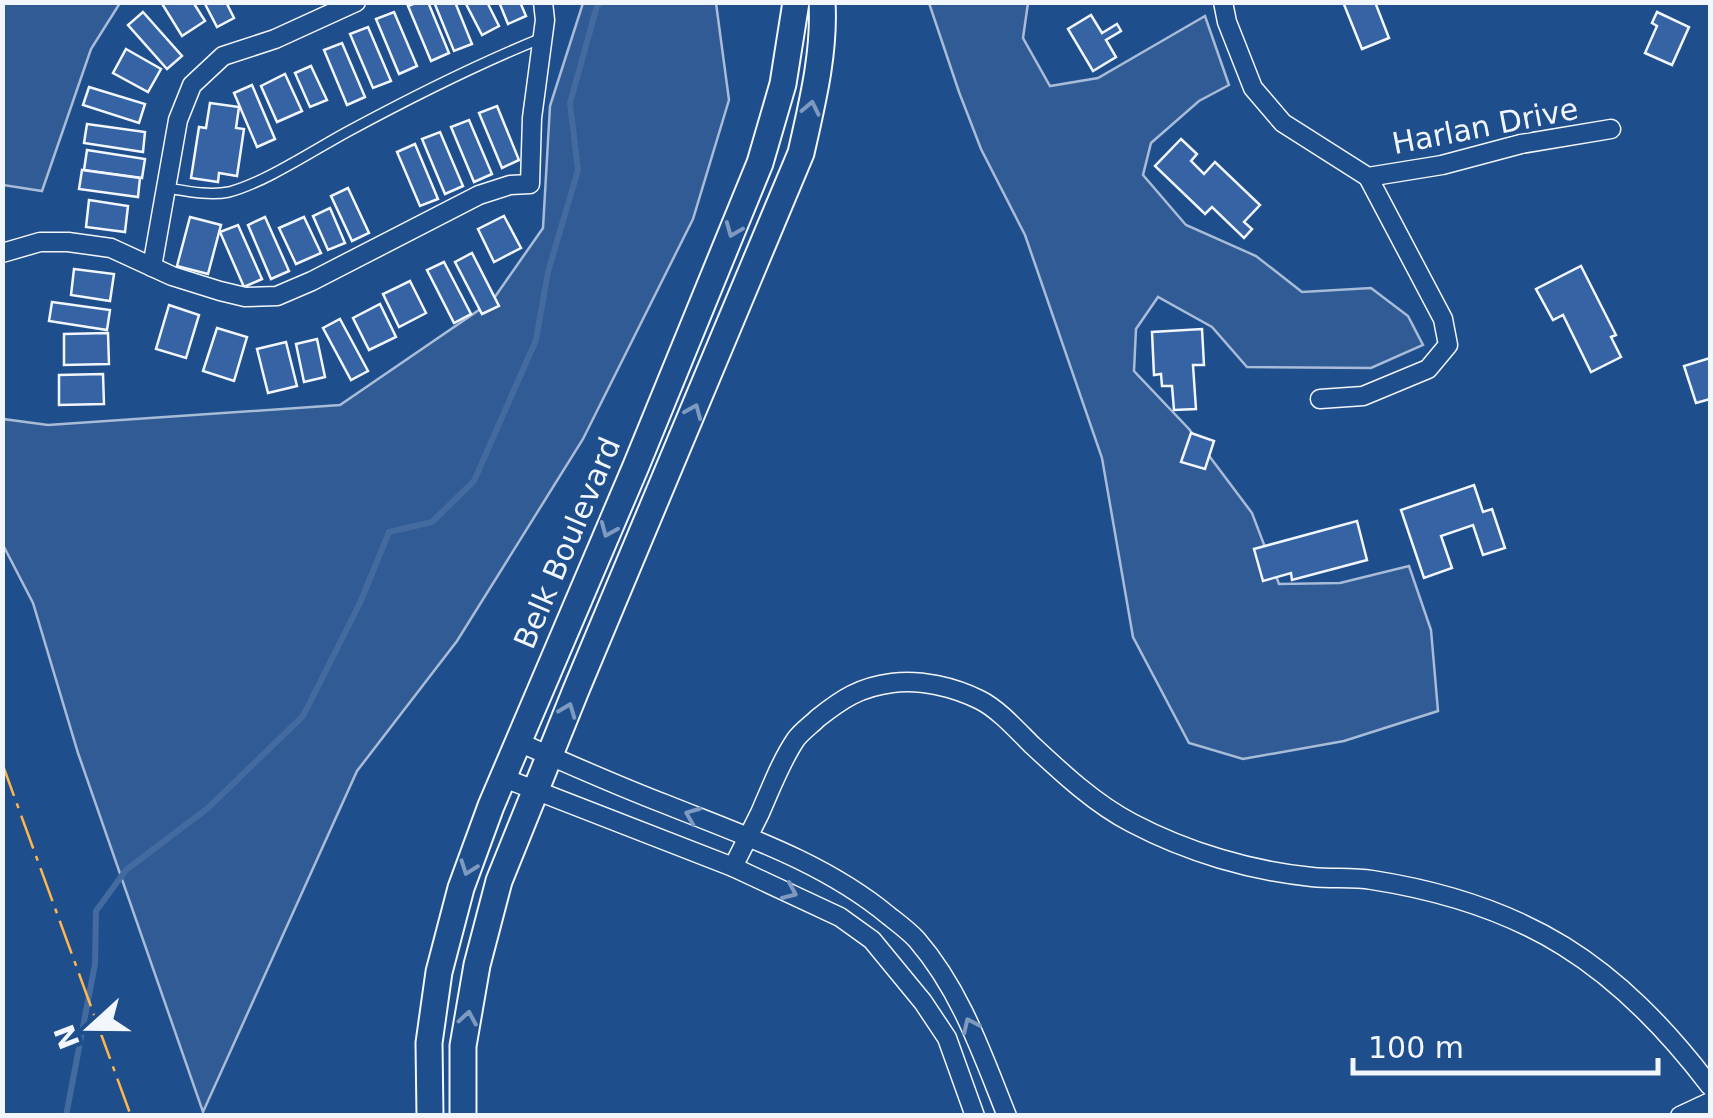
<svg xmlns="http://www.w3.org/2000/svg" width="1713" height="1118" font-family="'DejaVu Sans',sans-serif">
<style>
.built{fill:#305b95;stroke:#a8bbd7;stroke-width:2.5}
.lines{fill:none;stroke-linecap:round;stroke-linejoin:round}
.stream{stroke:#446ba0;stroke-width:6}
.building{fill:#3563a3;stroke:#f2f6ff;stroke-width:2.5}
.lane-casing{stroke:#f2f6ff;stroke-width:12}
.street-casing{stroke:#f2f6ff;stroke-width:21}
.secondary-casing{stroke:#f2f6ff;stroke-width:29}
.lane{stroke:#1f4e8c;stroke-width:9}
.street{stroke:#1f4e8c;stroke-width:18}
.secondary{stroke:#1f4e8c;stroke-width:25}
.power{stroke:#ffb74d;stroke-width:2.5;stroke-dasharray:35 8 5 8;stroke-linecap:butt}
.oneway{stroke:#7e9ac0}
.labels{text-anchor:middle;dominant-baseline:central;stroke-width:8;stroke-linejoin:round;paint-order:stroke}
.street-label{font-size:30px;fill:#f2f6ff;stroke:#1f4e8c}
</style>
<rect width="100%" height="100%" fill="#1f4e8c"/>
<g class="built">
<path d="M2,3H120L91,49L42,191L3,185Z"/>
<path d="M583,3H716L729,100L693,219L583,439L457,641L357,771L203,1112L78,753L33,603L3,545V419L48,425L340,405L492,301L543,228L550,106Z"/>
<path d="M929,3H1028L1023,38L1050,86L1098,78L1205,16L1229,85L1199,101L1151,143L1143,175L1186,225L1256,256L1302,292L1371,288L1408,316L1423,345L1371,368L1247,367L1212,327L1158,297L1136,329L1134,371L1189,429L1252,513L1279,584L1340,583L1409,566L1431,630L1438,711L1344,741L1243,759L1189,743L1133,637L1102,458L1025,235L981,149L959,92Z"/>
</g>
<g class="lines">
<path class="stream" d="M66,1116L95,964L96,911L126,870L208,808L303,716L360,603L389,532L432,522L474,481L536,340L548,272L578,170L570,103L597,6L601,2"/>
</g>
<g class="building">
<path d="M161,2H193L205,21L182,36Z"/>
<path d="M204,2H226L234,18L217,27Z"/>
<path d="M418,2H428L449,53L431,61L408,6Z"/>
<path d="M434,2H455L472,44L454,51Z"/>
<path d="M465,2H487L499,26L482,35Z"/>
<path d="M499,2H520L526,16L508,24Z"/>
<path d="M1343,2H1375L1389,38L1362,49Z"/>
<path d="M143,12L182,56L167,69L128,25Z"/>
<path d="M394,12L417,66L399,74L376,19Z"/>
<path d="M1657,12L1689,27L1672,65L1645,53L1657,26L1652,23Z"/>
<path d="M1091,15L1102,33L1117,24L1121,31L1106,40L1116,57L1093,71L1068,29Z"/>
<path d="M368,27L391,81L373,88L350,34Z"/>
<path d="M342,43L365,97L347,105L324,50Z"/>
<path d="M126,49L161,69L148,92L113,73Z"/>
<path d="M311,66L327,100L310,107L295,73Z"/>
<path d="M285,74L302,111L277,122L261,86Z"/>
<path d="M252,85L275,139L257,147L234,93Z"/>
<path d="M89,87L145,104L139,123L83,105Z"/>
<path d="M210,103L239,107L236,128L244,129L237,176L219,173L218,182L191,178L199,127L206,128Z"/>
<path d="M497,106L519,160L502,168L479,113Z"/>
<path d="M469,120L492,174L474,182L451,127Z"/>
<path d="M87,124L145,132L143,152L84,143Z"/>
<path d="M440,132L463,186L445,194L422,139Z"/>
<path d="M1181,139L1197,154L1191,161L1204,174L1215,162L1260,205L1244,222L1252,229L1244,238L1212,207L1205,214L1155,166Z"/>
<path d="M415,144L438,199L420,206L397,152Z"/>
<path d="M87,150L145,159L142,178L84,170Z"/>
<path d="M82,170L140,178L138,197L79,189Z"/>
<path d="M348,188L369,233L352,241L331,196Z"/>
<path d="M89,200L128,206L125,232L86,227Z"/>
<path d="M330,208L345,243L328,250L313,216Z"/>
<path d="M504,216L521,248L494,262L478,229Z"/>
<path d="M190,217L221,225L208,274L177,266Z"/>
<path d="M265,217L289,271L271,279L248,225Z"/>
<path d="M304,217L321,253L296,264L279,228Z"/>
<path d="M238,225L262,279L244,287L220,232Z"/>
<path d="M472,253L499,306L482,314L455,262Z"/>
<path d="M444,262L471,314L454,323L427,270Z"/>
<path d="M1581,266L1616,335L1611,337L1621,357L1591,372L1563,315L1553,320L1536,289Z"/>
<path d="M74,269L114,274L110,301L71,295Z"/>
<path d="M410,281L426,313L399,327L383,294Z"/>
<path d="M52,302L110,310L107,330L49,321Z"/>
<path d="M380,304L396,337L369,350L353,318Z"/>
<path d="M169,305L199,315L186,358L156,349Z"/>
<path d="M340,319L368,371L351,380L323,328Z"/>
<path d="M217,328L247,337L234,381L203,371Z"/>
<path d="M1202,329L1204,365H1193L1196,409L1174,410L1172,386H1162L1161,374L1154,375L1152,332Z"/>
<path d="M108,333L109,364L64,365V334Z"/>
<path d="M317,339L325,377L304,382L296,344Z"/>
<path d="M286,342L297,386L268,393L257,349Z"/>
<path d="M1710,358V399L1696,403L1684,366Z"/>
<path d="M103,374L104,404L59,405V375Z"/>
<path d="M1191,433L1214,441L1205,469L1181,462Z"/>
<path d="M1474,485L1483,512L1492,509L1505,548L1483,555L1473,525L1441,536L1452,568L1424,578L1401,510Z"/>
<path d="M1357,521L1367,560L1292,580L1291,573L1263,581L1254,549Z"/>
</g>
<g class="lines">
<g class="lane-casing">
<path id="lane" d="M167,188C186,191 209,196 229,192C264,183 314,150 347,132C410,98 475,65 542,38"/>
</g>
<g class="street-casing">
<g id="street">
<path d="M1223,2L1227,22L1253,88L1283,123L1368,177L1442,165L1521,144L1611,129"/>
<path d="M2,253L40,242H68L111,248L172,276L220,291L245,297L277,296L312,281L479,195L510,185L530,184L532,118L545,20L543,2"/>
<path d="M152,267L178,120L192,85L223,56L275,39L356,2"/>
<path d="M1320,399L1363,396L1428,369L1448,345L1443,319L1368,177"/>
<path d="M518,742C567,763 615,785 665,804C742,835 824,862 889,916C898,923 909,931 917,940C961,991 982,1054 1007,1116"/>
<path d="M504,778L733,867L840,917L872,940L923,1002L947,1038L975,1116"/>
<path d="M733,867C742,849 751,831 760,813C771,788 781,761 796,739C802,731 811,725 818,718C842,699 860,687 892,683C920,679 954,687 980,700C998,709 1016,729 1031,744C1061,772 1095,804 1132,823C1187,852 1251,871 1312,877C1332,879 1353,877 1372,880C1526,904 1617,964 1710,1086"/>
<path d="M1680,1116L1710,1102"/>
</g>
</g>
<g class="secondary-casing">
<g id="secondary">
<path d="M430,1116L429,1043L439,972L461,888L491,806L636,466L760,163L783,84L796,2"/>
<path d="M463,1116V1046L477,965L499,881L576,690L801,153C812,104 825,53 822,2"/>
</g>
</g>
<use href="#lane" class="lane"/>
<use href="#street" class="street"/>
<use href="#secondary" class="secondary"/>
<path class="power" d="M2,763L131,1116"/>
</g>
<defs><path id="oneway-chevron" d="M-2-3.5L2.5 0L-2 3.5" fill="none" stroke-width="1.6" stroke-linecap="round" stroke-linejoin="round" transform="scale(2.5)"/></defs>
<g class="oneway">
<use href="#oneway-chevron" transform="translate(811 108) rotate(-78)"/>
<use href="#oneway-chevron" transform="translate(733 230) rotate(112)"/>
<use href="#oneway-chevron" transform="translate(694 411) rotate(-67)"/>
<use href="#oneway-chevron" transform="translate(608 530) rotate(113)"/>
<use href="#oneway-chevron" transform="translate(568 710) rotate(-69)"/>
<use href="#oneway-chevron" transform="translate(692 815) rotate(-158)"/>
<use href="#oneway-chevron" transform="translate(468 868) rotate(110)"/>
<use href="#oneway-chevron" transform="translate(790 892) rotate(24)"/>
<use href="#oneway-chevron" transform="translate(468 1018) rotate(-80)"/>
<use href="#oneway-chevron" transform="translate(970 1025) rotate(-115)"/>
</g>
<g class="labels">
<g class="street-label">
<text transform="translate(1485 126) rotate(-11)">Harlan Drive</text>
<text transform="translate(567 543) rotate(-67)">Belk Boulevard</text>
</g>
</g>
<rect width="1713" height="1118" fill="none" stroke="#f2f6ff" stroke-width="10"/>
<g transform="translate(90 1028) rotate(249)" stroke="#1f4e8c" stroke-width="8" paint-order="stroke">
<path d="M0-8L18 38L0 25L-18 38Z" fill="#f2f6ff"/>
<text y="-15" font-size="28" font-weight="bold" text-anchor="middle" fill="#f2f6ff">N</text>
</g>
<path d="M1353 1058v15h305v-15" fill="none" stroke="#f2f6ff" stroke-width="5"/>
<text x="1368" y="1058" font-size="30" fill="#f2f6ff" stroke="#1f4e8c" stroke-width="8" paint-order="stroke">100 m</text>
</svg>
